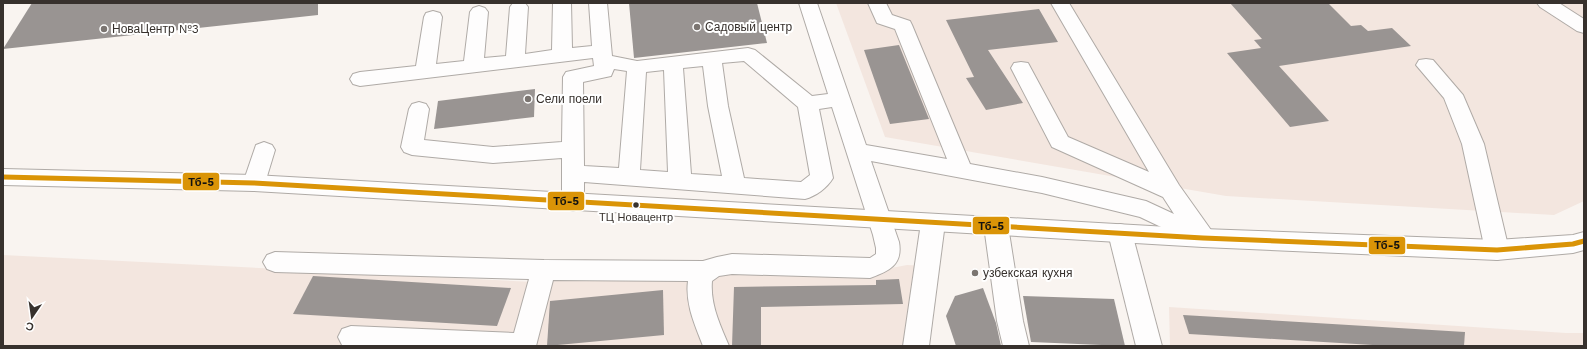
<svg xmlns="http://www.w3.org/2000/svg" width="1587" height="349" font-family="'Work Sans',sans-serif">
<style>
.built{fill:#f3e6df}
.building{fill:#999492}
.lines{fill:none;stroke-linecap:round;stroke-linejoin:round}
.minor-casing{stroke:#afaaa6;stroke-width:2}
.major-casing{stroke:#afaaa6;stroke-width:2}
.minor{fill:#fefdfd;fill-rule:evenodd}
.major{fill:#fefdfd;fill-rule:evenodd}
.bus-1-casing{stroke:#fff;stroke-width:8}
.bus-1{stroke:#da9407;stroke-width:5}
.poi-dot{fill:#7b7571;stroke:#fff;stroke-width:1.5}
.bus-dot{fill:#37312d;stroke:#fff;stroke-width:1.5}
.labels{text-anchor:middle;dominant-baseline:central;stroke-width:4;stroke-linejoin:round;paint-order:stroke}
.bus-label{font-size:11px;fill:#37312d;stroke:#fff}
.poi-label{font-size:12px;fill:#37312d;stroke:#fff;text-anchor:start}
.line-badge{stroke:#fff;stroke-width:1.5}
.pale-badge-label{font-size:11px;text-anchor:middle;font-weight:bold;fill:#111}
</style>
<rect width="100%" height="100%" fill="#f9f4f0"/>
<g class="built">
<path d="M836,3H1584V201L1554,215L1226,196L885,137Z"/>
<path d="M3,255L534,282L513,346H3Z"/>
<path d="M907,265L928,266V346H524L545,280L886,269Z"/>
<path d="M1169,307L1566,333H1584V346H1170Z"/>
</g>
<g class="building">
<path d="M32,3H318V15L3,49Z"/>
<path d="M629,3H757L767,43L634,58Z"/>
<path d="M1230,3H1328L1351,26L1361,25L1368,31L1392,28L1411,46L1279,66L1329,121L1290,127L1227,53L1261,48L1254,40L1262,39Z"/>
<path d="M1039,9L1058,42L988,50L1023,103L986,110L966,78L974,77L946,20Z"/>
<path d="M899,45L929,119L890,124L864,50Z"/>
<path d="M535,89L534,117L434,129L438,101Z"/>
<path d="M313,276L511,288L497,326L293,314Z"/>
<path d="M899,279L903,304L761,307V346H732L734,287L876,285V280Z"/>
<path d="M983,288L996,323L1001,346H956L946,316L955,296Z"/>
<path d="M663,290L664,335L547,346L550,301Z"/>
<path d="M1023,296L1114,299L1125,346L1031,342Z"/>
<path d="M1183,315L1465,332L1464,346H1389L1189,334Z"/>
</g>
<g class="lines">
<g class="minor-casing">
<g id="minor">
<path d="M513,3H525L528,7L525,54L552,50L553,3H571L572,48L592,46L589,3H607L612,56L637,61L748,48L755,50L812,96L828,94L799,3H817L866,145L947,159L895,29L877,23L868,3H886L892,15L910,21L912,25L970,164L1042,177L1146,201L1174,214L1163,197L1052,147L1011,68L1014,63L1021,62L1028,63L1068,137L1149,172L1051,3H1069L1179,185L1211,230L1215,238L1211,245L1203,247L1140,217L1042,193L871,161L899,242C903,265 889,271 870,278L732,274L719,276L712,281C710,304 720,325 729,346H703C695,325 685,304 688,281L553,280L536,346L342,345L338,337L342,329L351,326L514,333L529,279L275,272L267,269L263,262L267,255L275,252L544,260L703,261L717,257L732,254L870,258L876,254V248L873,235L832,107L819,109L833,178C827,188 816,196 805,199L584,182V202L581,208L573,211L565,208L562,202V158L493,163L412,155L404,152L401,147L409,109L412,104L419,102L426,104L429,109L424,140L493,147L562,142L563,77L566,72L594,66L593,58L360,86L353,84L350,79L353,74L360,72L416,66L424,17L426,13L433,11L440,13L442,17L436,64L464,61L470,12L473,8L479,6L485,8L488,12L484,58L506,56L510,7ZM744,61L798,107L810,175L801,182L744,178L728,106L722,63ZM703,66L708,106L722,176L691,174L683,68ZM614,69L627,71L619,168L584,166L583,82L611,76ZM664,70L668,172L640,170L646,72Z"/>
<path d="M1537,3H1559L1584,19V33L1577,31L1540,7Z"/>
<path d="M1426,59L1433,60L1463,95L1484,144L1509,250L1505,257L1497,260L1489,257L1485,250L1462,144L1444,98L1416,65L1419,60Z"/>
<path d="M264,142L272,145L275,150L265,183L262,189L254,191L246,189L243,183L256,145Z"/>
<path d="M933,214L941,217L945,223L929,346H903L921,223L925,217Z"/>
<path d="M996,217L1004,220L1008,226L1023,321L1029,346H1003L997,321L984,226L988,220Z"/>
<path d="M1120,224L1128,226L1132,233L1162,346H1136L1108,233L1112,226Z"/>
</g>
</g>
<g class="major-casing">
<path id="major" d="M3,169L254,175L1203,229L1497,240L1573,235L1584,232V250L1573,253L1497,260L1203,247L254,191L3,185Z"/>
</g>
<use href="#minor" class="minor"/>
<use href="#major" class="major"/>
<g class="bus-1-casing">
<path id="bus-1" d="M3,177L254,183L1203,238L1497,250L1573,244L1584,241"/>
</g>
<use href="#bus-1" class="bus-1"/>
</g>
<g class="poi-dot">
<circle cx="697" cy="27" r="4"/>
<circle cx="104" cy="29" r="4"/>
<circle cx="528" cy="99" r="4"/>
<circle cx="975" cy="273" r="4"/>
</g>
<circle class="bus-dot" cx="636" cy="205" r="3.5"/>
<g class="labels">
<g class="bus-label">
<text x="636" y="217">ТЦ Новацентр</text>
</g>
<g class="poi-label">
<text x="705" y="27">Садовый центр</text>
<text x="112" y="29">НоваЦентр №3</text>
<text x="536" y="99">Сели поели</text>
<text x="983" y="273">узбекская кухня</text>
</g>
</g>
<g class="line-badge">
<rect x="182" y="172" width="38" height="19" rx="4" fill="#da9407"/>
<rect x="547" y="191" width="38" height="20" rx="4" fill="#da9407"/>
<rect x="972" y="216" width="38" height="19" rx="4" fill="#da9407"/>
<rect x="1368" y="236" width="38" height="19" rx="4" fill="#da9407"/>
</g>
<g class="pale-badge-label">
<text x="201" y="186">Тб-5</text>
<text x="566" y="205">Тб-5</text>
<text x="991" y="230">Тб-5</text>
<text x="1387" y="249">Тб-5</text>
</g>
<rect width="1587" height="349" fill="none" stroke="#37312d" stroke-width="8"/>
<g transform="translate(32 317) rotate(193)" stroke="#ffffff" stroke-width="3" paint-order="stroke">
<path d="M0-3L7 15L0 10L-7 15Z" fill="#37312d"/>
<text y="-6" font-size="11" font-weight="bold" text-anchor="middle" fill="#37312d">С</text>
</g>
</svg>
